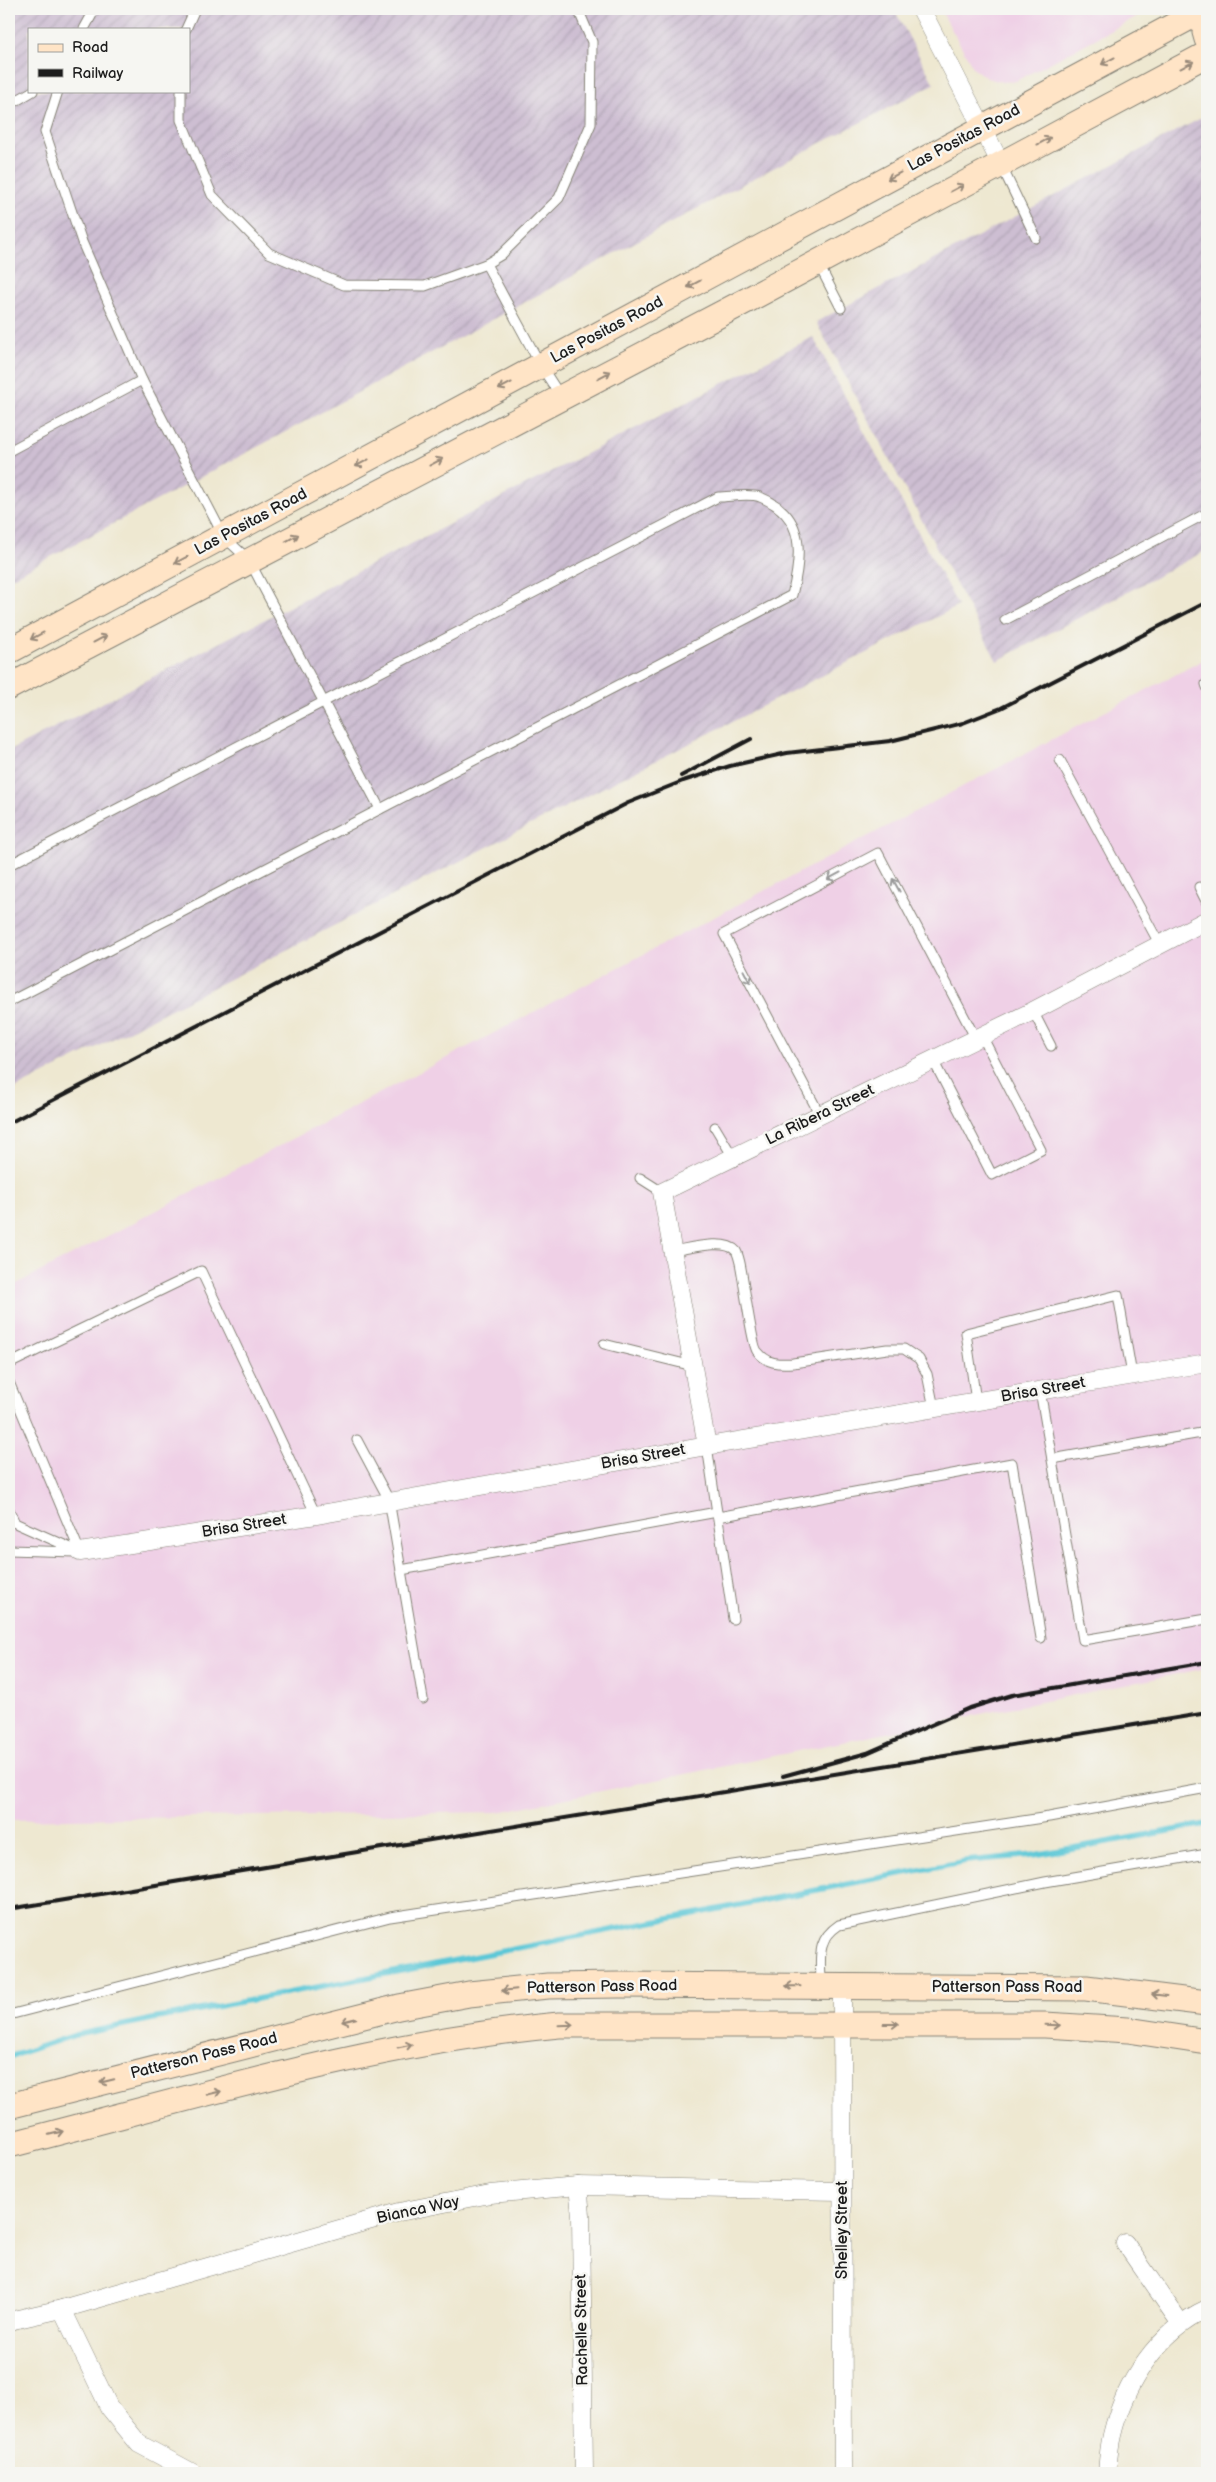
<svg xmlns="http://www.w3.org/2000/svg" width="1216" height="2482" font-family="'Balsamiq Sans',sans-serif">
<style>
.built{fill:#efd0e6}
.industrial{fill:url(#industrial-furrows);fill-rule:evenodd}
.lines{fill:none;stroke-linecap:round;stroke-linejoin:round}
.stream{stroke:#5dc8d7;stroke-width:5.5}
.lane-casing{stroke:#858276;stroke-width:11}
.street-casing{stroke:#858276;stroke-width:19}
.secondary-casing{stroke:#858276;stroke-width:27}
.lane{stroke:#fff;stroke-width:9}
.street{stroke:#fff;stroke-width:18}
.secondary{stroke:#ffe4c6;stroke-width:25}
.rail{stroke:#1c1c1c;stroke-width:4}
.oneway{stroke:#998a7a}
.oneway2{stroke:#999}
.labels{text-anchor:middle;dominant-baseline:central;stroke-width:5;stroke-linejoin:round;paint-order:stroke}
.street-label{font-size:16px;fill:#1c1c1c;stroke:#f6f6f2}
</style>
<defs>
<pattern id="industrial-furrows" width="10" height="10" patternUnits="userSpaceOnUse" patternTransform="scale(1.25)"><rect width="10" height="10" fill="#cdbed2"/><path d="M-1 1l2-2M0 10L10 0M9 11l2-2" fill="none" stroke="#afa3b4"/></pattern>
</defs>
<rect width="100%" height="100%" fill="#f6f6f2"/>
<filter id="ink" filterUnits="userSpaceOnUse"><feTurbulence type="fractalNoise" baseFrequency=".02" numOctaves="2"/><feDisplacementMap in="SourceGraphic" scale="10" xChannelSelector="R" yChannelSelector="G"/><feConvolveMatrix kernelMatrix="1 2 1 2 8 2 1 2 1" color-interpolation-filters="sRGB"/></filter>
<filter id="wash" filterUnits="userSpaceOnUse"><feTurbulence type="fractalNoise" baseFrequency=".0096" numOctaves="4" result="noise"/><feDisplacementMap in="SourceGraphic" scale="20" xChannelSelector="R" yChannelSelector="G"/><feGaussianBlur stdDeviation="1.12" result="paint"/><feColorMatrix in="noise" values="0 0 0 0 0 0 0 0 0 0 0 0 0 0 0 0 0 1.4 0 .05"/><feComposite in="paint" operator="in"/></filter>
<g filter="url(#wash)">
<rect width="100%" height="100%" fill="#eee8d1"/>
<g class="built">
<path d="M940,9H1151L1016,81L1002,82L987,78L974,69Z"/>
<path d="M1207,658V1668L498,1812L9,1820V1288Z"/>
</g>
<g class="industrial">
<path d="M9,9H894L934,84L737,187L276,437L9,579ZM29,29H189V91H29Z"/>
<path d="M1207,115V550L997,661L816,322Z"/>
<path d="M813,337L958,606L9,1092V751Z"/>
</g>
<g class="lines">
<path class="stream" d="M9,2057L75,2035L153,2019L966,1861L1034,1855L1207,1824"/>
</g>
</g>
<g filter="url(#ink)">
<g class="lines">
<g class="lane-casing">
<g id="lane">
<path d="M84,29L95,9"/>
<path d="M186,29L195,9"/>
<path d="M58,91L45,132L82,242L142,380"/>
<path d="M181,91V120L212,195L269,253L344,285L425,286L486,264L501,255L559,198L591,124L592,42L578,9"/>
<path d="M9,105L33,91"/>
<path d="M1002,167L1036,238"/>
<path d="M486,264L541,366L561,397"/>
<path d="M819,265L841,308"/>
<path d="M9,451L142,380L224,537L249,560L380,809"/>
<path d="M1005,620L1207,513"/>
<path d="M1206,684L1207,687"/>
<path d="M1060,760L1160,945"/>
<path d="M9,865L718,497C730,497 749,493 760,497C806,515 802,555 792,595L9,1002"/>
<path d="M1199,887L1207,903"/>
<path d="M1033,1011L1051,1046"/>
<path d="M933,1060L992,1175L1041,1150L982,1036"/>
<path d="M820,1115L724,934L878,853L976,1039"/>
<path d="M715,1127L733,1157"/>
<path d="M640,1178L662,1192"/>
<path d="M672,1251C687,1249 725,1238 736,1251C738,1254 739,1259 740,1263C743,1276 752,1345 757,1351C767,1364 778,1364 793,1363L887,1349H904L919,1359L927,1374L934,1408"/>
<path d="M604,1344L693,1366"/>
<path d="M9,1364L201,1271L316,1515"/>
<path d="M9,1382L80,1552"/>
<path d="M1040,1390L1083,1640L1207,1619"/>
<path d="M976,1401L966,1333L1118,1295L1132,1375"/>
<path d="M357,1440L389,1500L423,1699"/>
<path d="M707,1446L733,1619"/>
<path d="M1052,1459L1207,1432"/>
<path d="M9,1510L15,1523L80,1552"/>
<path d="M718,1517L1012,1463L1041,1638"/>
<path d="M9,1550L75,1552"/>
<path d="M401,1570L717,1512"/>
<path d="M821,1984C821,1959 815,1941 839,1925L1045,1882L1207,1854"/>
<path d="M9,2015L390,1917L1049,1817L1207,1788"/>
</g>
</g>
<g class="street-casing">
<g id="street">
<path d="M921,9L1001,164"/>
<path d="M707,1446L662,1192L1033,1011L1207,920"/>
<path d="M80,1552L316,1515L707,1446L1207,1363"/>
<path d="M842,1987L843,2473"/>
<path d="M578,2186L581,2215L584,2473"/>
<path d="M1125,2243L1181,2324"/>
<path d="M62,2309L109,2407L139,2444L193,2473"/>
<path d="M9,2321L62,2309L399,2212L490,2194L578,2186L841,2191"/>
<path d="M1107,2473C1108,2461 1109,2447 1112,2435C1124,2384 1158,2331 1207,2309"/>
</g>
</g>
<g class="secondary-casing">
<g id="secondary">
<path d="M1207,28L1205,32L1207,39"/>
<path d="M9,651L1205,9"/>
<path d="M9,687L757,295L1207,54"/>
<path d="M9,2106L399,2007L469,1994L548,1986L619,1985L1086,1988L1207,2003"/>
<path d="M9,2145C190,2099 372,2042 559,2025H1045L1128,2030L1207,2042"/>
</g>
</g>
<use href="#lane" class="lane"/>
<use href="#street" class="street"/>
<use href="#secondary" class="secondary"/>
<g class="rail">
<path d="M681,776L751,739"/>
<path d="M9,1123L628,803L683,781L730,766L787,753L890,741L963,723L1001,708L1207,602"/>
<path d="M783,1776L867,1753L970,1708L1012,1695L1207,1662"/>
<path d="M9,1909L1207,1713"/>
</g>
</g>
<defs><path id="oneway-shaft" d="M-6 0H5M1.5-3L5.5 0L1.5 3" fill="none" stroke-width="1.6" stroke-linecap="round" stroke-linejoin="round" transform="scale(1.25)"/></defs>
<g class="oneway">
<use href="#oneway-shaft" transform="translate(1108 61) rotate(152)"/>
<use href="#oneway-shaft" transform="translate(1187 65) rotate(-28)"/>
<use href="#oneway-shaft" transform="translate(1044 141) rotate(-28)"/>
<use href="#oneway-shaft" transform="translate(894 176) rotate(152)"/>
<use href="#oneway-shaft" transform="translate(957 188) rotate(-28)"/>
<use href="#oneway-shaft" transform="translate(694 284) rotate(152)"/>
<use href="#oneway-shaft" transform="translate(604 375) rotate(-28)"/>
<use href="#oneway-shaft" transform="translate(505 386) rotate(152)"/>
<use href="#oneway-shaft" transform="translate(436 462) rotate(-28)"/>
<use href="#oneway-shaft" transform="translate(362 463) rotate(152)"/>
<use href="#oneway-shaft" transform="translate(292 538) rotate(-28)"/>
<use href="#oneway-shaft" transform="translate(181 560) rotate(152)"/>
<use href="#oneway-shaft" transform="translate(37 636) rotate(152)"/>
<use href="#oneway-shaft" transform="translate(100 639) rotate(-28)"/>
<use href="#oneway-shaft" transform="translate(793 1986) rotate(-179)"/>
<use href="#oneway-shaft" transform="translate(509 1990) rotate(174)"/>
<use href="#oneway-shaft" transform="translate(1159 1995) rotate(-173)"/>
<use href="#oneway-shaft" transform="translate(349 2020) rotate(166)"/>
<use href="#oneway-shaft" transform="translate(891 2024)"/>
<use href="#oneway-shaft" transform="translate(566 2025) rotate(-2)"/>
<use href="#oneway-shaft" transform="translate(1053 2025) rotate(2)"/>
<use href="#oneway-shaft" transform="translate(405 2046) rotate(-12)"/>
<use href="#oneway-shaft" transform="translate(107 2081) rotate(166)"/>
<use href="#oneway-shaft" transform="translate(214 2093) rotate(-14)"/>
<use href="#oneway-shaft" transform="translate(56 2133) rotate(-14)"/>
</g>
<g class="oneway2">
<use href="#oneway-shaft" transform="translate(834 876) rotate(152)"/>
<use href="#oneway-shaft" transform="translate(896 885) rotate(-119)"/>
<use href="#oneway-shaft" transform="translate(747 977) rotate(62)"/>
</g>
</g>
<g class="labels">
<g class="street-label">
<text transform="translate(964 138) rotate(-28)">Las Positas Road</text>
<text transform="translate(607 330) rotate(-28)">Las Positas Road</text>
<text transform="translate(251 522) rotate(-28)">Las Positas Road</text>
<text transform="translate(820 1115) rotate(-26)">La Ribera Street</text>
<text transform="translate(1043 1390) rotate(-10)">Brisa Street</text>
<text transform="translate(643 1457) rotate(-10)">Brisa Street</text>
<text transform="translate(244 1526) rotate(-9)">Brisa Street</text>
<text transform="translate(602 1987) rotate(-1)">Patterson Pass Road</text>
<text x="1007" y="1987">Patterson Pass Road</text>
<text transform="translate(204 2056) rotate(-14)">Patterson Pass Road</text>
<text transform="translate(418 2210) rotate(-12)">Bianca Way</text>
<text transform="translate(842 2230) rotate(-90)">Shelley Street</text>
<text transform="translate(582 2330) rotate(-91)">Rachelle Street</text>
</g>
</g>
<rect width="1216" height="2482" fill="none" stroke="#f6f6f2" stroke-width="30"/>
<rect x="28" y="28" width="162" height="65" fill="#f6f6f2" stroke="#9f9f9c"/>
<rect x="38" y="44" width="25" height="8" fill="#ffe4c6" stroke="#9f9f9c"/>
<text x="72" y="52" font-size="15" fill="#1c1c1c">Road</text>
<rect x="38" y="69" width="25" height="8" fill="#1c1c1c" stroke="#9f9f9c"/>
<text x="72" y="78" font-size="15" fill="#1c1c1c">Railway</text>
</svg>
